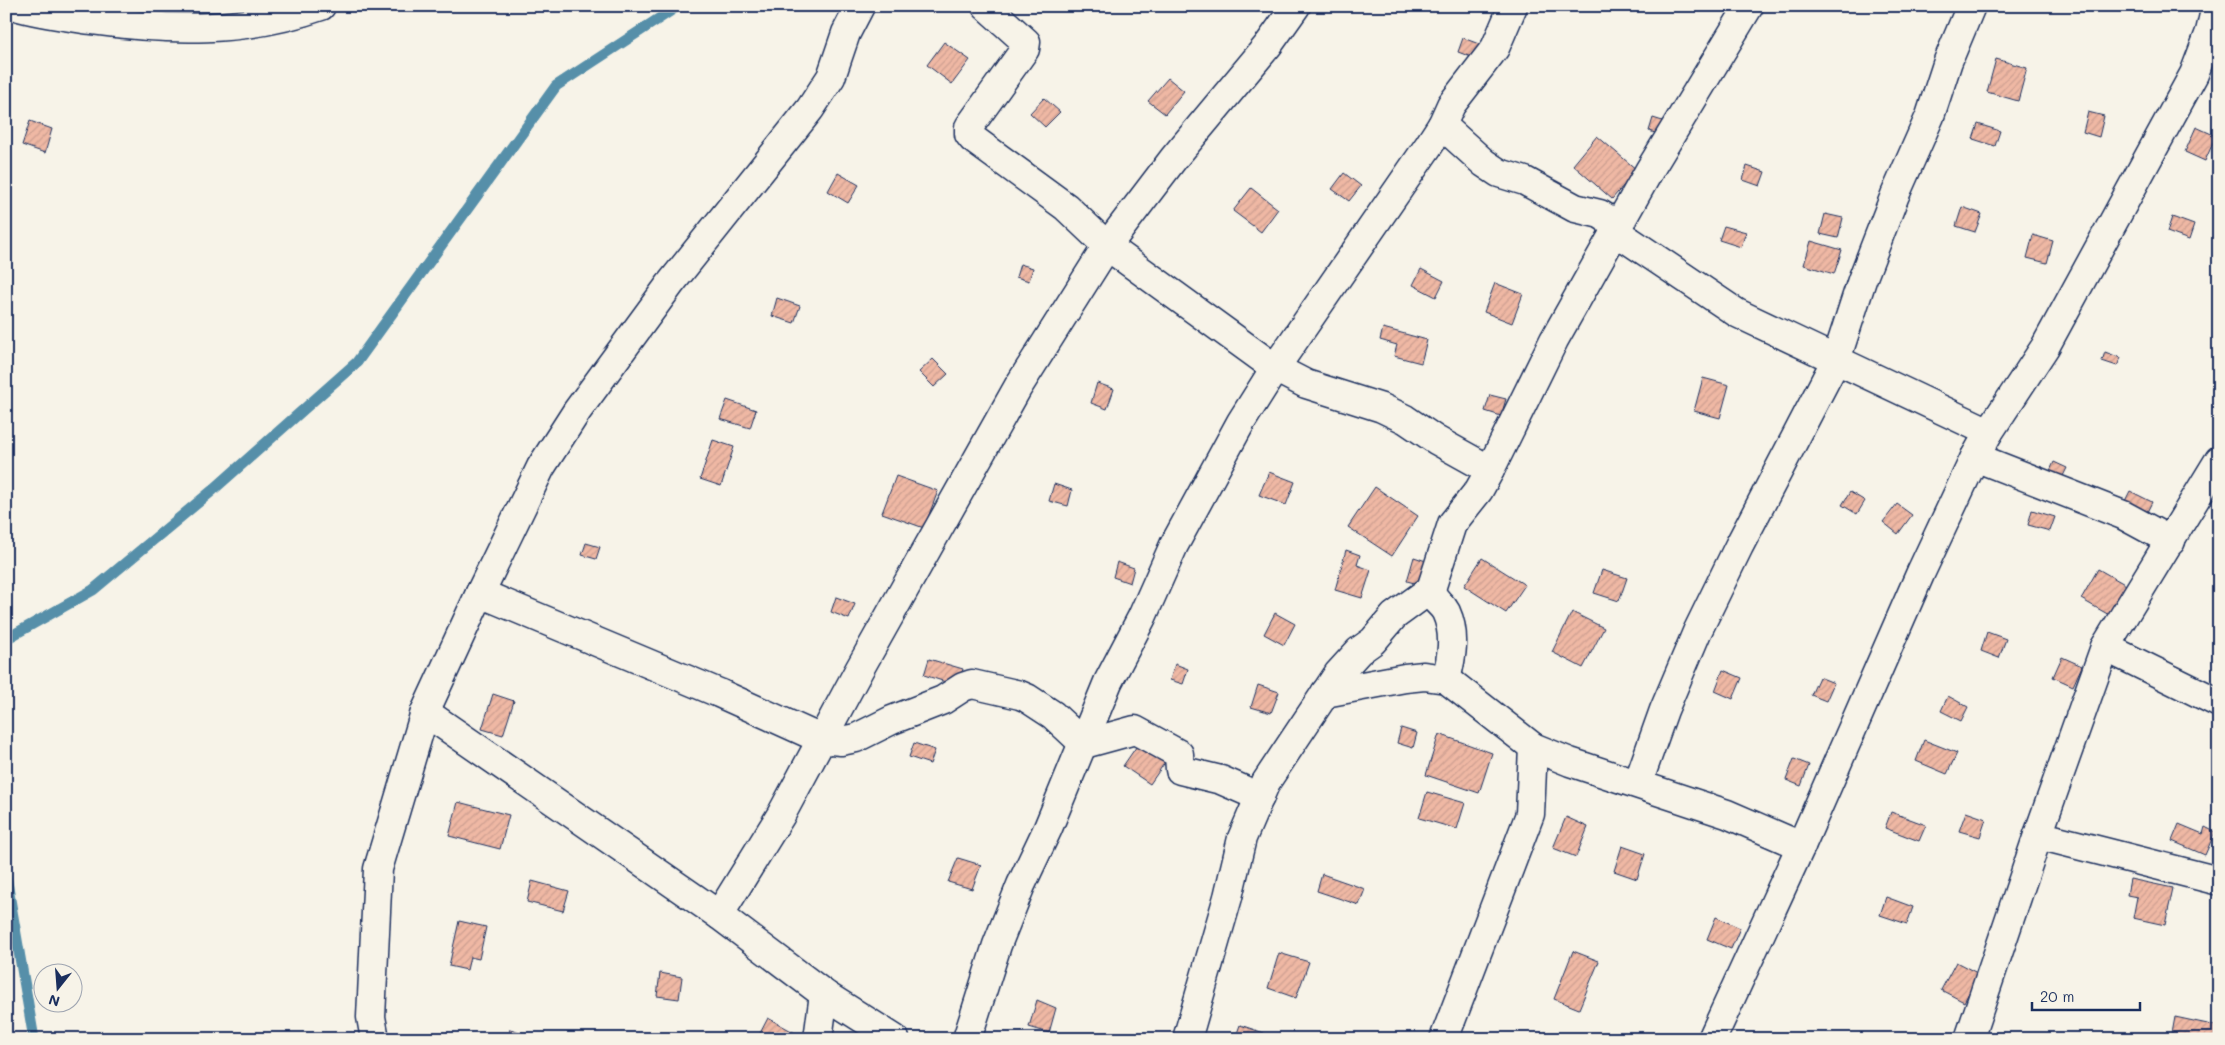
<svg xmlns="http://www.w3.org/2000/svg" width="2225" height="1045" font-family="Mali,sans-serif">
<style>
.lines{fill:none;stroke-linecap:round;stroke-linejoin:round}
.stream{stroke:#578fa9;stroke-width:11}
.building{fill:url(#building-hatch);stroke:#1b2f5e}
.minor-casing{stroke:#1b2f5e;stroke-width:31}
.minor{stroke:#f7f3e8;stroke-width:28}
</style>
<defs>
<pattern id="building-hatch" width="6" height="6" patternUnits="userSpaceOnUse" patternTransform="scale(1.25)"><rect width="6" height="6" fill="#efb8a4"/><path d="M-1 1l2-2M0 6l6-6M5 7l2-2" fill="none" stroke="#cc9e90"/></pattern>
</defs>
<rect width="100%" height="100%" fill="#f7f3e8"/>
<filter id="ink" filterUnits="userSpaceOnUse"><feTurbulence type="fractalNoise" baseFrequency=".02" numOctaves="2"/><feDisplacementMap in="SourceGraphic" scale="10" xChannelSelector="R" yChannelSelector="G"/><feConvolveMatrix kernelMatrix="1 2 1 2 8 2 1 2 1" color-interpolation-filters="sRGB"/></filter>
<g filter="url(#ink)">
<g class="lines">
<g class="stream">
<path d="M6,639L93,590L213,490L357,362L556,86L672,10L674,6"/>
<path d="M6,876L34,1039"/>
</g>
</g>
<g class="building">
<path d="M1463,38L1487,47L1482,61L1458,52Z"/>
<path d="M944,42L970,60L952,84L927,65Z"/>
<path d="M1996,59L2027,68L2018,101L1987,92Z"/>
<path d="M1168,78L1184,91L1165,114L1148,101Z"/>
<path d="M1044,98L1060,112L1045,127L1030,113Z"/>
<path d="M2088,112L2104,116L2099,137L2083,132Z"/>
<path d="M1653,118L1672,124L1667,137L1649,131Z"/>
<path d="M30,121L52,129L45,153L22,145Z"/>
<path d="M1978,124L2000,131L1995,146L1973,139Z"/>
<path d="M2196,127L2216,136L2205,161L2185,152Z"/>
<path d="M1597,136L1637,170L1612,199L1573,165Z"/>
<path d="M1747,166L1765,172L1760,186L1743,180Z"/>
<path d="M838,173L859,185L848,203L828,191Z"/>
<path d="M1344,173L1361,186L1349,201L1332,189Z"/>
<path d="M1251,188L1278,209L1261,232L1233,211Z"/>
<path d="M1962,207L1982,214L1975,232L1956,226Z"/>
<path d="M1825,214L1843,218L1838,238L1820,234Z"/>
<path d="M2172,217L2194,225L2189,240L2167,232Z"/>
<path d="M1724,226L1746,232L1741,247L1719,240Z"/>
<path d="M2033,235L2053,241L2047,263L2027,258Z"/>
<path d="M1811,241L1842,250L1834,274L1804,265Z"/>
<path d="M1020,264L1033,268L1029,281L1016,277Z"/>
<path d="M1421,269L1444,281L1436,297L1413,285Z"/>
<path d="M1495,283L1523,294L1512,323L1484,312Z"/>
<path d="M777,298L800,306L794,323L772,316Z"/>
<path d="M1383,328L1427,340L1421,363L1394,356L1397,345L1380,340Z"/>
<path d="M2105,352L2121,358L2117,366L2102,361Z"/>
<path d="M933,359L948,374L934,387L919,372Z"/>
<path d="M1703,378L1729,385L1720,418L1694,411Z"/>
<path d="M1097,383L1114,389L1107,409L1091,403Z"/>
<path d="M1490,395L1506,399L1501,416L1485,411Z"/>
<path d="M727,400L756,410L750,428L720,419Z"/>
<path d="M713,440L734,447L721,486L700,479Z"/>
<path d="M2054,462L2067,468L2062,478L2049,473Z"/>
<path d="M1269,472L1295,482L1286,505L1259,495Z"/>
<path d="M896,476L938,491L924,528L882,513Z"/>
<path d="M1054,484L1072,490L1068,506L1049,501Z"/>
<path d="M1375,487L1418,516L1392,556L1348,527Z"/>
<path d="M2130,491L2152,502L2145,516L2123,505Z"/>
<path d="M1850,492L1865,501L1857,514L1842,505Z"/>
<path d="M1897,504L1912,515L1898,534L1883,522Z"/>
<path d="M2032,510L2055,517L2050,531L2028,525Z"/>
<path d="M586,543L600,547L596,559L582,555Z"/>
<path d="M1346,550L1360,555L1357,565L1371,570L1362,598L1335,590Z"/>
<path d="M1414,557L1435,564L1429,587L1407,581Z"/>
<path d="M1482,558L1525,585L1506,613L1464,586Z"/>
<path d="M1117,562L1134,568L1130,583L1113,577Z"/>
<path d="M2098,569L2128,586L2111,616L2081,599Z"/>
<path d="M1602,570L1627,578L1619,601L1594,593Z"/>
<path d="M836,597L855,604L849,619L831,612Z"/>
<path d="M1572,612L1604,628L1583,668L1552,652Z"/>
<path d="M1275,613L1295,624L1284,645L1264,634Z"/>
<path d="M1987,632L2006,639L1999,658L1981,651Z"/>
<path d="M2062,657L2082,666L2073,686L2053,677Z"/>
<path d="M929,659L963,669L958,686L924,675Z"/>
<path d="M1175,664L1188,669L1183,684L1170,680Z"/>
<path d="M1723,670L1742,678L1733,699L1715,691Z"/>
<path d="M1819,677L1834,683L1826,701L1811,695Z"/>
<path d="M1258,685L1279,692L1271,713L1251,707Z"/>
<path d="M493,694L514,701L503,735L482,729Z"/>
<path d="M1948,696L1968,707L1961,721L1941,711Z"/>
<path d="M1401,728L1417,733L1413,748L1397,743Z"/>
<path d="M1439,734L1492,753L1479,793L1426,775Z"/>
<path d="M1141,740L1168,758L1150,784L1123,766Z"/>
<path d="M1924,740L1957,753L1947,774L1916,761Z"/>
<path d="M914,743L935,750L930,764L909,757Z"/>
<path d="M1794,759L1809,765L1801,786L1786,780Z"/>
<path d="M1427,792L1465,803L1457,829L1419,818Z"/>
<path d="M458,802L509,815L500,849L449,836Z"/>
<path d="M1891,812L1926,825L1919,841L1885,828Z"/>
<path d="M1966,812L1986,819L1980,837L1959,831Z"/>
<path d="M1566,817L1588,827L1576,857L1553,848Z"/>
<path d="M2179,824L2203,834L2205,827L2215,832L2205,855L2172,841Z"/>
<path d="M1622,846L1645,854L1637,879L1614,871Z"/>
<path d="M958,858L981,865L972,889L948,882Z"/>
<path d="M1322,874L1365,889L1359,905L1317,891Z"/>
<path d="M2130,879L2173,888L2165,925L2133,918L2137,897L2127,895Z"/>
<path d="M532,881L569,891L563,911L527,902Z"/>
<path d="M1886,897L1913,907L1907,924L1880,915Z"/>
<path d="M1716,917L1740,928L1731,949L1707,939Z"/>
<path d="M459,921L486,927L479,959L470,957L467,970L449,966Z"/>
<path d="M1573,951L1599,961L1579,1009L1554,999Z"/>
<path d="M1279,953L1309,962L1296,998L1268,988Z"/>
<path d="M1956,962L1979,974L1964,1002L1941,990Z"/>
<path d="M660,973L682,977L679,999L657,996Z"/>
<path d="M1037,1000L1056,1008L1049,1033L1029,1027Z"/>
<path d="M2175,1017L2217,1026L2214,1039H2171Z"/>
<path d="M768,1018L797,1034L794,1039H757Z"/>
<path d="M1240,1025L1264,1033L1262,1039H1235Z"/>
<path d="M510,1029L530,1035L529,1039H508Z"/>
</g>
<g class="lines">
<g class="minor-casing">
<g id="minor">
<path d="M16,6C40,13 66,16 91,20C170,31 245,33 321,6"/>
<path d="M986,6L1026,42L1025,49L969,127V134L973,139L1066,207L1107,246L1275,368L1306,384L1382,408L1405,419L1436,440L1490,470"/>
<path d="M1442,125L1484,163L1499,173L1525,181L1575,208L1600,214L1608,219L1615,231L1737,313L1989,432"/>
<path d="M1975,457L2123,515L2171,541"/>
<path d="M480,593L719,693L821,739L841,741L856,738L892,720L943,700L963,687L972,684L1020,695L1027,698L1053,715L1084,744"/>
<path d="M2105,647L2219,703"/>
<path d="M1446,679C1452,657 1456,634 1446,612C1441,602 1433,602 1431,589L1452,524L1479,490L1490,470L1554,340L1649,171L1749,6"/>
<path d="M1325,693L1405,678L1424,676L1446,679L1533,747L1570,762L1727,814L1801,846"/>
<path d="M425,712L719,915L824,994L895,1039"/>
<path d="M1084,744L1135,730L1179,754L1180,770L1221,780L1260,797"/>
<path d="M1638,783L1664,710L1697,632L1739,546L1836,360L1862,280L1895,195L1930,116L1948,61L1971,6"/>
<path d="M2038,835L2219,881"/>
<path d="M719,915L781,815L859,670L1018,387L1107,246L1174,158L1269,44L1296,6"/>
<path d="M375,1039L371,1017L378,869L425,712L480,593L541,467L577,411L671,283L810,109L831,77L846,33L860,6"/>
<path d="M818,1039L824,994"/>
<path d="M967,1039L997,945L1021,885L1048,828L1108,682L1142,617L1174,545L1241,422L1275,368L1429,145L1442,125L1451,105L1495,48L1513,6"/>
<path d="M1187,1039L1228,897L1242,838L1266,782L1338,674L1359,651L1373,641L1394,616L1431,589"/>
<path d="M1444,1039L1530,814L1533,747"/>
<path d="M1712,1039L1801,846L1921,572L1975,457L1989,432L2045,347L2194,74L2210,32L2216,6"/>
<path d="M1969,1039L2038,835L2105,647L2219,460"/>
</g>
</g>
<use href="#minor" class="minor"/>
</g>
</g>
<rect width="2225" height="1045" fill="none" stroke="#f7f3e8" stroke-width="25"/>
<rect x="12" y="12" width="2200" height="1020" fill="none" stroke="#1b2f5e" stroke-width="2" filter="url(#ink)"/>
<g transform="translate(58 988) rotate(197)"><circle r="24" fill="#f7f3e8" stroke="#9fa5b1"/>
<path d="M0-4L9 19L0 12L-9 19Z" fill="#1b2f5e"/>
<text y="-8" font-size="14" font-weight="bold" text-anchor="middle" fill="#1b2f5e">N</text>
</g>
<path d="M2032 1002v8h108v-8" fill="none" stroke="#1b2f5e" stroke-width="2.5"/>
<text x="2040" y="1002" font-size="15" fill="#1b2f5e" stroke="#f7f3e8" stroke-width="4" paint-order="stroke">20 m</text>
</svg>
